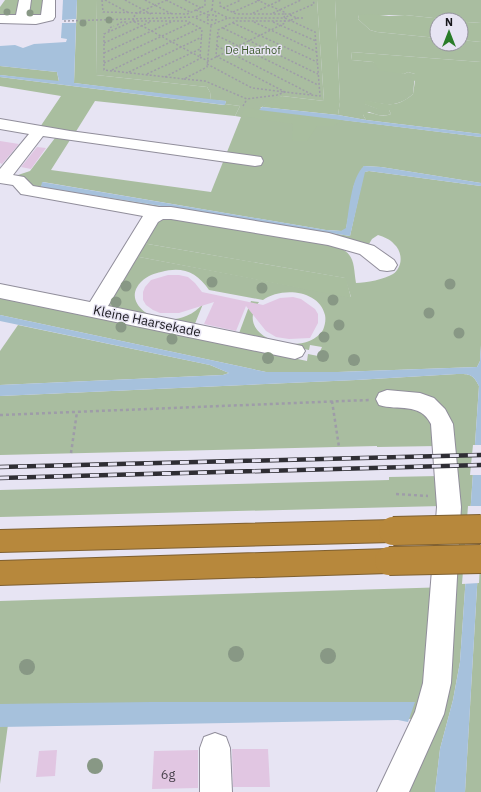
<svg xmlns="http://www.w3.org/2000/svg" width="481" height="792" font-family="'IBM Plex Sans',sans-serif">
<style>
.green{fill:#a9bda0}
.forest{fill:#a9be9f}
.water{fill:#a6c1dc}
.pier{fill:#e7e4f3}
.building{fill:#e1c6e2}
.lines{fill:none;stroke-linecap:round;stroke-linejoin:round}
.minor-casing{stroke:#918e9b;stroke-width:2}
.highway-casing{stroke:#7f6031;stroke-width:2}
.path-far1{stroke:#9e9ca8;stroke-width:1.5;stroke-dasharray:2 2;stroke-linecap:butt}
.path{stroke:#9e9ca8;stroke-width:2.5;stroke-dasharray:3 3;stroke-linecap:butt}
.minor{fill:#fff;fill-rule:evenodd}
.highway{fill:#b7883c;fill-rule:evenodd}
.rail-casing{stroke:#2f2e34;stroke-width:4.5}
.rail{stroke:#e7e4f3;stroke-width:3;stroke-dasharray:9;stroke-linecap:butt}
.highway-bridge-casing{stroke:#7f6031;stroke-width:30;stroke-linecap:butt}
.highway-bridge{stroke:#b7883c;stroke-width:28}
.tree{fill:#889885}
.labels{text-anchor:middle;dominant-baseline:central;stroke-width:3;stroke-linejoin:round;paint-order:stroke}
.far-park-label{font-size:11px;fill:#3b592b;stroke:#e7e4f3}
.street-label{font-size:13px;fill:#18171c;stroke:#e7e4f3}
.near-number-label{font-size:13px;fill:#4a434e}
</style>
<rect width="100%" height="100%" fill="#e7e4f3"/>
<g class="green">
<path d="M97,0H317L324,101L282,96L260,108L343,120L481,137V183L381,167L364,166L354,185L346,229L342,231L326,230L43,182L41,187L350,236L364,172L369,171L481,186V345L480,361L477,367L338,372H266L0,315V296L307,361L308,354L318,356L322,347L310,345L309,350L238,336L251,301L259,302C231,338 304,360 323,330C325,325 326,320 325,315C319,289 280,287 263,300L209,290C197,272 182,266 161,272C155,273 147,276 142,281C124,298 143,316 162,319C178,321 192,316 203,304L194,326L103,307L134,256L351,297L345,278L142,243L158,220L168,218L335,246C356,253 353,265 356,283C366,283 385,279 393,274C403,267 403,252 394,244C390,239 384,237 378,235L372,239L369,244L330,236L31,188L18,175L30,171L55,138L70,140L51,170L211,192L241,117L235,116L240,106L225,104L226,101L211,100L210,92L207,87L96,75Z"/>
<path d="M335,0H481V23L467,22L458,17L443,19L405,15H359L358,19L370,30L377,32L437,38V44H461V40L481,42V62L351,52L352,60L373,62L404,74L408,72L415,74L413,94C396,109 386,104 365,101V104C373,107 380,110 389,110L391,114C382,117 377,115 369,112L363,115L366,120L338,115L340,101Z"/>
<path d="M18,325L210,365L229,373L223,375L0,385V351Z"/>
<path d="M457,374C470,374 473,374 479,386L460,662L453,700L440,749L435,792H400L434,719L9,717L0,784V601L449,587L454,504L446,423C435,396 412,392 385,395L387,403C403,403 429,400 434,420C436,429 436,438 437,446L377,447V446L0,455V396L356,380Z"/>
<path d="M439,476L441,506L0,517V490L389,480V477Z"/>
<path d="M481,519V792H465Z"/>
</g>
<g class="forest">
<path d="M5,0H20L17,16L0,17V7Z"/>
<path d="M28,0H45L44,13L31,16L26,13Z"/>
<path d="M77,0H97L96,75L207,87L210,92L211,100L74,83Z"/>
<path d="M317,0H335L340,102L338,115L262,107L271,100L282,96L324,101Z"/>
<path d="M371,14L389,16L405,15L443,19L458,17L464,18L467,22L481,23V42L461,40V20H437V38L377,32L370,30L358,19L359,15Z"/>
<path d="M351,52L481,62V134L366,120L363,115L364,113C375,111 379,119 391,114L389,110H380L364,104L365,100C386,104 396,109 413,94L415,81L409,78L415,74L408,72L404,74L380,71L373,62L352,60Z"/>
<path d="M0,66L57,72L59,82L0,75Z"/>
<path d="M0,77L224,105L225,104L240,106L235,116L95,101L75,133L40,127L61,96L0,86Z"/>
<path d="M245,108L343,120L333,126H317L307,141H292L293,124L241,116Z"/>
<path d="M142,243L346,278L351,298L134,256Z"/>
</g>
<g class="water">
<path d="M63,0H77L76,19L62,20Z"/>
<path d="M62,23H76L74,83L226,101L225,105L0,77V75L59,81L57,72L0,66V46L15,45L23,48L34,44L66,42L67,39L61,38Z"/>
<path d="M262,107L338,115L366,120L481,134V137L259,110Z"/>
<path d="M364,166L381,167L481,183V186L369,171L365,172L350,236L41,187L42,182L326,230L341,231L346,228C349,212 351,177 364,166Z"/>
<path d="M0,315L266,372H338L477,367L480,361L481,345V519L465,792H435L440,749L453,700L460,662L479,386C473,374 470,374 457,374L356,380L0,396V385L223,375L229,373L210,365L0,321Z"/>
<path d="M151,702H415L408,722L398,720L0,727V704Z"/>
</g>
<g class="pier">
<path d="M473,445H481V475H470Z"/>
<path d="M468,506H481V548L479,583L462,584Z"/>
</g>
<g class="building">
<path d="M0,141L19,144L2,164L0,163Z"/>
<path d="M37,147L46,148L31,169L21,167Z"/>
<path d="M168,275H179L188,277L195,283L202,292L263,305L280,298L293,297L301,299L315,309L318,314V323L310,338L289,339L276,337L266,331L246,306L236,331L204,324L214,302L179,313H160L153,310L146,305L143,300V292L145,287L151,280Z"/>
<path d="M232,749H268L270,787H233Z"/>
<path d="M57,750L55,776L36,777L39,751Z"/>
<path d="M198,750V788L152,789L154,751Z"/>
</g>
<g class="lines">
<g class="minor-casing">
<g id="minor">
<path d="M19,0H31L29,15H41L43,0H55V17L53,20L36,24L0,23V15H16Z"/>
<path d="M0,119L70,131L261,157L263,161L261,165L255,166L43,136L13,175L24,177L33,186L159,207H171L329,233L374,246L394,260L397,265L394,270L387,271L380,270L360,254L328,245L171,219H163L158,222L108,306L302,346L305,351L302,356L295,359L0,298V284L90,302L143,216L27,195L21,194L13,185L0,183V169L29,134L0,129Z"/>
<path d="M387,390L420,393L434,398L445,409L453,424L461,507L451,683L444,714L409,792H377L415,712L423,683L437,507L431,424C420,402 398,411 379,405L376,399L379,393Z"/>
<path d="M215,733L226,737L230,748L232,792H200V748L204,737Z"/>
</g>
</g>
<g class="highway-casing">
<g id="highway">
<path d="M393,520L402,523L406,531L402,539L393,542L0,552V530Z"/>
<path d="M389,549L398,553L402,561L398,569L389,573L0,585V561Z"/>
</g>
</g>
<g class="path-far1">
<path d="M102,0L103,12L187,14L205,6V0"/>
<path d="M105,0L129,13"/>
<path d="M125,0L151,14"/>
<path d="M145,0L172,14"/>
<path d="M166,0L190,12"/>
<path d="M167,0L135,14L133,21L104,34V70L184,79L207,67L211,25"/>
<path d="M185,0L201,8"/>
<path d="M257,0L284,12V14H291L314,4L313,0"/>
<path d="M223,8L241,0"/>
<path d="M196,10L208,15"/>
<path d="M212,10L213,0"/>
<path d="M233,12L260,0"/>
<path d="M253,13L281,0"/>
<path d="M273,13L301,0"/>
<path d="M208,15H216V20H207Z"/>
<path d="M290,15L297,18L291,20"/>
<path d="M196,18L211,25L228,18"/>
<path d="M297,18H304"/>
<path d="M64,21L195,17L212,10L228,18H285"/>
<path d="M133,21H187L202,29L200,57Z"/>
<path d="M254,22L317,52"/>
<path d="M273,22L316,41"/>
<path d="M233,23L317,62"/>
<path d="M117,25L122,22H128"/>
<path d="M223,28L318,74"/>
<path d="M109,31V28L114,26"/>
<path d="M218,36L318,85"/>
<path d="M104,43L150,22"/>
<path d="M217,46L313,95"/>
<path d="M104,53L171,22"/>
<path d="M200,57L208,61L285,23L284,14H236L220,6V0"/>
<path d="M104,63L190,23"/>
<path d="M207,64L252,88L285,92L216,56L218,30L236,21H292"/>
<path d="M112,70L200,28"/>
<path d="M129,72L202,37"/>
<path d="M147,74L200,49"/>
<path d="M165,77L201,58"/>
<path d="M184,79L205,81L247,99L277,95L285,92L320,96L315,32L285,18L291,14"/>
<path d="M243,106L247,99"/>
</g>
<g class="path">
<path d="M332,401L339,447"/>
<path d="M0,415L369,400"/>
<path d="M71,453L77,412"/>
<path d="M396,494L428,496"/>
</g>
<use href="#minor" class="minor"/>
<use href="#highway" class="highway"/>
<g class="rail-casing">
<g id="rail">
<path d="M0,467L481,455"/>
<path d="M0,478L481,465"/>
</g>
</g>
<use href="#rail" class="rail"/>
<g class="highway-bridge-casing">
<g id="highway-bridge">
<path d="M393,531L481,529"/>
<path d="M389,561L481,559"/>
</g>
</g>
<use href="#highway-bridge" class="highway-bridge"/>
</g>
<g class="tree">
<circle cx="7" cy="12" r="3.5"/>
<circle cx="30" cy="13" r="3.5"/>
<circle cx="109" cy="20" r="3.5"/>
<circle cx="83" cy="23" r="3.5"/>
<circle cx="212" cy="282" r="5.5"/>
<circle cx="450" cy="284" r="5.5"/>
<circle cx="126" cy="286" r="5.5"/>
<circle cx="262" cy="288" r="5.5"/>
<circle cx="333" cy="300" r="5.5"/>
<circle cx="116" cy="302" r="5.5"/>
<circle cx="429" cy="313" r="5.5"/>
<circle cx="339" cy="325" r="5.5"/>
<circle cx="121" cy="327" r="5.5"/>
<circle cx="459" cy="333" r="5.5"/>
<circle cx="324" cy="337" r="5.5"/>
<circle cx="172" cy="339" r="5.5"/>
<circle cx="323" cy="356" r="6"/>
<circle cx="268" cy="358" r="6"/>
<circle cx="354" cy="360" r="6"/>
<circle cx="236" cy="654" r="8"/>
<circle cx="328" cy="656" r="8"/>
<circle cx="27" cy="667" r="8"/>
<circle cx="95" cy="766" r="8"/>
</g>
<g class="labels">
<g class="far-park-label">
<text x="253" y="50">De Haarhof</text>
</g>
<g class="street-label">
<text transform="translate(147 321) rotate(12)">Kleine Haarsekade</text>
</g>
<g class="near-number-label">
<text x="168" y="774">6g</text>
</g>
</g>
<g transform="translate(449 32)"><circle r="19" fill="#e7e4f3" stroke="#94929d"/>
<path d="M0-3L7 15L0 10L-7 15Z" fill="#297c28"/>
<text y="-6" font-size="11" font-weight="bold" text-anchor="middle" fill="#18171c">N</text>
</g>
</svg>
